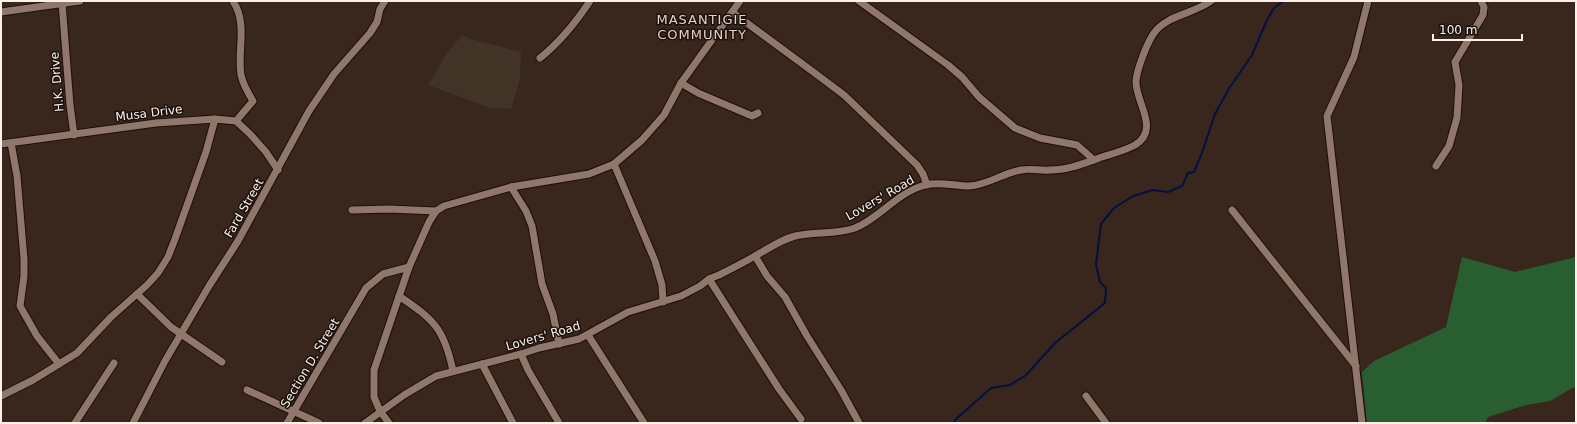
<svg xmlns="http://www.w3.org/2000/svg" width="1577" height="424" font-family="'DejaVu Sans',sans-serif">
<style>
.education{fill:#423327}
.green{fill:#295f30}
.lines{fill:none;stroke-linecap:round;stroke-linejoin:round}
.stream{stroke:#001143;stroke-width:2}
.street-casing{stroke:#200e05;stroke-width:9}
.street{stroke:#8f776b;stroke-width:7}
.labels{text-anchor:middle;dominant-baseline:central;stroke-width:3;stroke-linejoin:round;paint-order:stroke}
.street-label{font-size:12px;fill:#fdf0e9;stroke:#1a110d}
.neighbourhood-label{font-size:13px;letter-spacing:1px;fill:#ead0c3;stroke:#1a110d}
</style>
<rect width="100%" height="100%" fill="#39261c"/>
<path class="education" d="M462,35L471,39L521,52L520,79L511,109L490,108L428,85L445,56Z"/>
<path class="green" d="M1462,257L1515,272L1576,257V386L1550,401L1526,405L1488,417L1485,423H1367L1362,372L1374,361L1446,327Z"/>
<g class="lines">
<path class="stream" d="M954,423L956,419L991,388L1010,385L1026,375L1055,343L1105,303L1106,288L1100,282L1096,264L1101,224L1114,208L1133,196L1153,190L1168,192L1182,186L1188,173L1194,172L1202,153L1215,114L1230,87L1252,55L1267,20L1274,8L1283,1"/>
<g class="street-casing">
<g id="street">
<path d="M233,1C248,24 237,50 241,75C243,84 248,93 253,101L236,121"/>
<path d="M859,1L948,65L962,77L979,97L1015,128L1040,138L1077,145L1094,160"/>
<path d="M62,3L70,105L74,135"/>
<path d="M1,12L80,1"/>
<path d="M732,12L812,71L844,95L917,165L923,174L927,185"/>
<path d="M540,58C560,42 576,22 590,1"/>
<path d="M681,83L698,93L752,116L758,113"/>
<path d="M11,143L17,176L24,259V276L20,306L37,336L59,364"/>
<path d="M1,144L156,123L215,119L236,121L250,134L266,152L278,170"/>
<path d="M614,164L655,261L662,285L663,302"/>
<path d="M1436,166L1449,146L1457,118L1459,85L1455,62L1483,15L1484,7L1481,1"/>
<path d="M511,187L526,211L532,226L542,284L553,314L559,344"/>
<path d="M352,210L389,209L436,211"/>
<path d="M1232,210L1356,366"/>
<path d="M755,256L767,276L785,297L807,336L841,390L859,423"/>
<path d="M709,279L779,389L801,419"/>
<path d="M137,294L171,327L222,362"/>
<path d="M399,296C434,320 444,328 453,371"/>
<path d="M588,335L644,423"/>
<path d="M521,354L528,370L559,423"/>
<path d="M482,364L513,423"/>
<path d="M247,390L319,423"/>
<path d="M1,396L33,380L77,353L111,317L147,285L158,273L168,257L175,239L206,152L215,119"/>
<path d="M1086,396L1106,423"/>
<path d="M75,423L114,363"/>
<path d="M133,423L165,361L209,286L238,241L309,111L334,74L370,33L377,22L380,9L385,1"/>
<path d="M287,423L366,288L383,274L409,267"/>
<path d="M365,423L404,395L436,376L521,354L539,348L579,339L628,312L681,296L700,286L709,279L719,275C731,269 743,263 755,256C768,249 780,240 795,236C814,231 836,235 855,228C880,218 896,193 925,185C939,181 955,186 969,186C988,185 1003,173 1021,170C1031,168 1040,171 1050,170C1070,170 1087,162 1105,156C1115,153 1126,150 1135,145C1161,129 1135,102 1136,81C1137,69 1147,43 1154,33C1167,15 1193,14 1211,1"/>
<path d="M389,423L380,411L374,397V370L409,267L429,222L436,211L444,206L511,187L589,174L614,164L642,140L664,115L681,83L740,1"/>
<path d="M1362,423L1327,116L1354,57L1368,1"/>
</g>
</g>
<use href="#street" class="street"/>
</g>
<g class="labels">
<g class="street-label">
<text transform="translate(57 82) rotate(-95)">H.K. Drive</text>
<text transform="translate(149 113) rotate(-7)">Musa Drive</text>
<text transform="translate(880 198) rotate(-30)">Lovers' Road</text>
<text transform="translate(244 208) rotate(-60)">Fard Street</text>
<text transform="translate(543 336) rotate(-16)">Lovers' Road</text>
<text transform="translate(310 363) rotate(-59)">Section D. Street</text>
</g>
<g class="neighbourhood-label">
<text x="702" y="19">MASANTIGIE<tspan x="702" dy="15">COMMUNITY</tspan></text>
</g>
</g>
<rect width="1577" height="424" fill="none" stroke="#fdf0e9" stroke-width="4"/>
<path d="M1433 34v6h89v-6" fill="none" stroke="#fdf0e9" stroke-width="2"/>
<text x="1439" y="34" font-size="12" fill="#fdf0e9" stroke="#1a110d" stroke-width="3" paint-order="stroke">100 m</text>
</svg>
